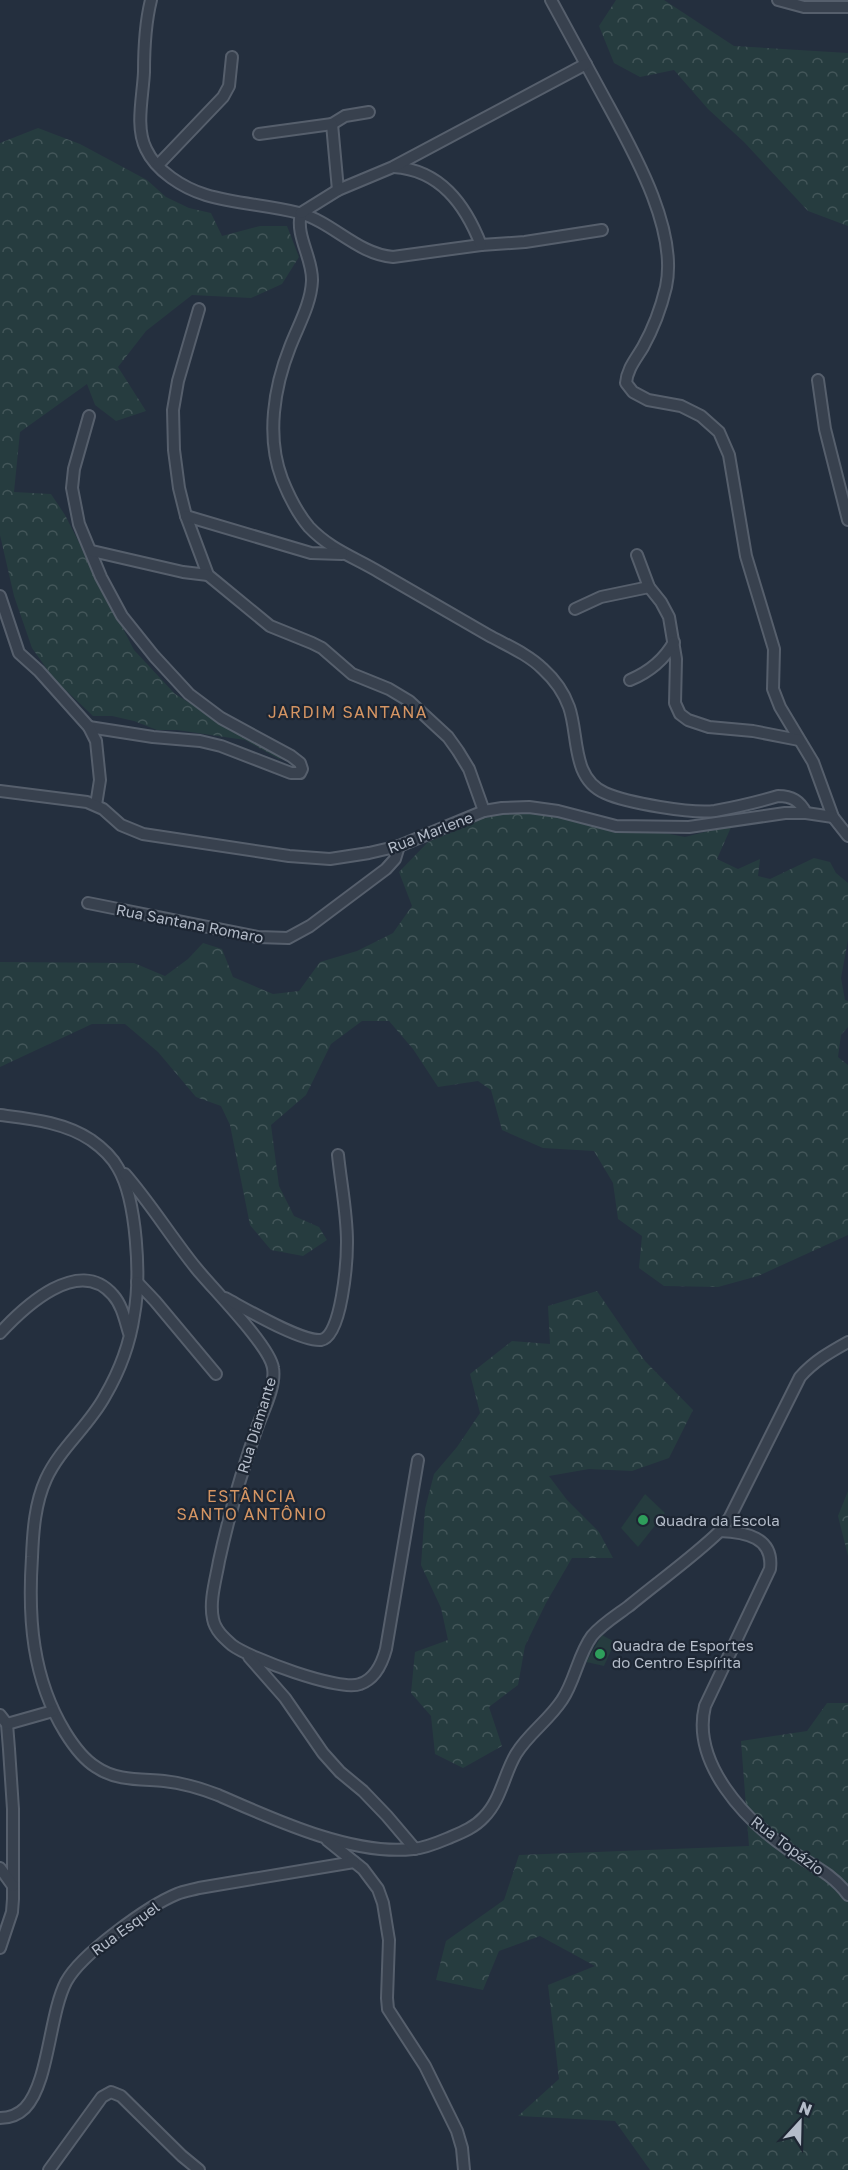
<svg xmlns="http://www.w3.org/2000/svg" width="848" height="2170" font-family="'Golos Text',sans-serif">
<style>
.forest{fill:url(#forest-crowns)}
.pitch{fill:#263c3f}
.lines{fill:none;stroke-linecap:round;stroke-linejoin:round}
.street-casing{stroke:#565f6c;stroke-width:14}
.street{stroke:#38414e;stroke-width:10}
.leisure-dot{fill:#2e9e5b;stroke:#1d2633;stroke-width:2}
.labels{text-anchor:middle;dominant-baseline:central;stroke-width:4.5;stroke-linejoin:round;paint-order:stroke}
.street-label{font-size:15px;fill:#b4bcc9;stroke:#1d2633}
.poi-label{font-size:15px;fill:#b4bcc9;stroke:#1d2633;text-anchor:start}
.neighbourhood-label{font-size:16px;letter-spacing:1.5px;fill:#d59563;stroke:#1d2633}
</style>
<defs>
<pattern id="forest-crowns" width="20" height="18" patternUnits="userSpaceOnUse" patternTransform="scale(1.5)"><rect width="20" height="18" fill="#263c3f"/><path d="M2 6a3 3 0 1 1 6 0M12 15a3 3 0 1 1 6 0" fill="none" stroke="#435659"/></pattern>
</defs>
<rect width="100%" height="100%" fill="#242f3e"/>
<g class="forest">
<path d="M616,0H664L734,46L848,53V226L808,211L744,142L708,109L674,70L640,77L614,63L599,26Z"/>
<path d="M38,128L80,144L147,180L166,197L189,208L211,213L222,236L260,226H287L299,257L282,284L251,298L192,295L146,331L118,367L146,411L116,421L95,405L87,384L20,432L14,492L51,494L65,515L134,650L175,694L214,718L284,758L279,759L245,740L177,730H157L134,721L112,716H93L54,679L32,648L14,596L0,535V143Z"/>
<path d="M536,811L554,813L577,822L619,831L649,830L685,837L732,825L717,859L738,869L760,859L758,876L770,879L814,858L830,862L836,873L848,883V940L841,978L845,1000L848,1001V1027L841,1035L838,1057L848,1065V1235L758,1276L718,1287L664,1286L639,1268L642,1236L618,1219L613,1183L594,1151L543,1148L502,1130L491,1090L478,1081L438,1087L413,1049L389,1021H362L331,1044L306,1095L271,1125L279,1186L294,1216L319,1227L327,1240L303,1256L271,1250L250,1225L230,1125L221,1106L196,1097L158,1052L125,1024H92L0,1067V962L134,963L165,976L188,959L203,943L222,949L233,977L273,994L299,991L320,962L357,951L393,933L412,906L399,872L428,842L468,826L487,813Z"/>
<path d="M597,1291L645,1361L693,1410L669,1458L632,1471L589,1469L549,1476L567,1500L599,1532L613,1558H572L546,1603L525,1646L518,1685L489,1707L502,1746L463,1768L435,1754L431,1716L411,1693L415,1652L448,1640L441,1608L421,1565L425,1509L434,1474L457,1447L480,1413L470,1374L512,1341L550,1344L548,1306Z"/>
<path d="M848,1491V1556L838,1516Z"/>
<path d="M827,1703H848V2170H650L615,2121L518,2116L559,2079L548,1985L595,1966L540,1936L499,1951L483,1990L436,1980L446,1941L504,1900L519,1855L749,1846L741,1741L807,1731Z"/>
</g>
<g class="pitch">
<path d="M645,1494L665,1513L638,1547L621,1528Z"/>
<path d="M602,1635L615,1642L604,1666L586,1662Z"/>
</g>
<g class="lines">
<g class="street-casing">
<g id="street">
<path d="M151,0C145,24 144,47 144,72C143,96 135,127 146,149C156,171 183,188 206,195C236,204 268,205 299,213C333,222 357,254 393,257L481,245L525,242L602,230"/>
<path d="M551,0C568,31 584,61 601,92C629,144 679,227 666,287C661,308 653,329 643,347C636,359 627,369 626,383L633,392L648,400L681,406L701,416L719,432L729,455L746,556L774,649L773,689L780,707L813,762L833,817L848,836"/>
<path d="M778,0L804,7H848"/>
<path d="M332,124L345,116L369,112"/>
<path d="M259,134L332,124L338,190"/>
<path d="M158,165L223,97L229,86L232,57"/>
<path d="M394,167C440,170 465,204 481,245"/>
<path d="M301,213C295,236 313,258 312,281C311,304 298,326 290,347C274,387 266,437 282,479C288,494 298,514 309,527C331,550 354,557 379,572C416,593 452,614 488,635C506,645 528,654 543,669C554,679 564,693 569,707C579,735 571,778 605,793C627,803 692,814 715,811C736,807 758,802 778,796C792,796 800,801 806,813"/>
<path d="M301,213L338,190L393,167L586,64"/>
<path d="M199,309L178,381L173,410L174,450L179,488L186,516L208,575L270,626L312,643L322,648L352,674L389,689L409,701L448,737L458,751L469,769L484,811"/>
<path d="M818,380L825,429L848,520"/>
<path d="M89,416L74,469L72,488L79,524L101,577L122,616L154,656L189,694L221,718L291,756L300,763L302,769L300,773H291L221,746L200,741L153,737L89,727"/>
<path d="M186,516L311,553L342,554"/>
<path d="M92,551L183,572L208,575"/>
<path d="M637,555L649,587L661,602L669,617L676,659L675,703L680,714L688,720L709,727L753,731L799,740"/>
<path d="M0,596L19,653L39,671L89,727L96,741L100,780L96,805"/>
<path d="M575,609L601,597L649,587"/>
<path d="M630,680C649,672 664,660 674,642"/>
<path d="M0,791L87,802L103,809L121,825L143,834L289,856L330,859L369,853L399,846L484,811L502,808L529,807L558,811L616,826L689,827L785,813H806L833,817"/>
<path d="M88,903L258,937L288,938L310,926L386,869L395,859L399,846"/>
<path d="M0,1115C31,1119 64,1122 91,1140C101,1147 112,1157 118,1168C137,1200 141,1278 134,1315C130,1343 119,1372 105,1396C89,1426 60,1448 46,1479C35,1503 33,1531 32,1557C28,1618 32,1678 65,1732C73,1745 83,1759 96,1767C116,1781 141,1779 164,1781C183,1783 200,1788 218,1795C273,1819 352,1856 413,1849C426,1848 439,1842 451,1837C463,1832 475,1827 484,1817C501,1800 504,1774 516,1754C528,1734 549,1720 562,1700C575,1681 578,1655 592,1636C602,1624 617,1615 629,1606C659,1581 692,1558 720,1531L730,1517L800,1377C814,1361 830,1352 848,1342"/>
<path d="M125,1174C151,1204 171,1237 196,1268C213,1289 270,1346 273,1368C276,1386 264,1409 258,1425C242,1470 229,1515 219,1561C216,1579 209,1601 213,1619C215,1630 224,1638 232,1645C249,1658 340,1692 360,1684C375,1679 382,1664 386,1649L418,1460"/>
<path d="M137,1282L155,1301L216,1374"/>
<path d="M225,1298C244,1308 301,1342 321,1340C342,1337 347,1260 347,1242C347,1213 341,1184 338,1155"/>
<path d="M0,1333C24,1307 79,1255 113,1295C122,1305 125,1320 129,1333"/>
<path d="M720,1531C745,1532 774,1537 770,1569L705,1706C691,1763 745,1820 789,1850C810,1864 833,1874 848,1895"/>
<path d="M249,1657L285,1698L323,1753L340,1772L363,1791L387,1816L415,1849"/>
<path d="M0,1715L7,1724L9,1749L13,1809V1899L12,1912L0,1948"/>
<path d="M7,1724L53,1711"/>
<path d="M327,1840L363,1869L378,1889L383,1903L389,1940L387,1998L388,2009L425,2066L457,2131L462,2148L464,2170"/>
<path d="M0,1868L13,1886"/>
<path d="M0,2118C10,2118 18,2115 25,2108C49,2083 49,2015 66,1982C81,1954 148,1906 177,1894C184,1891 192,1890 199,1888L354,1862"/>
<path d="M49,2170L102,2097L111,2092L121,2096L182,2156L199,2170"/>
</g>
</g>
<use href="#street" class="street"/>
</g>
<g class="leisure-dot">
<circle cx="643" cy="1520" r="6"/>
<circle cx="600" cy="1654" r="6"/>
</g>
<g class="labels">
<g class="street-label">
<text transform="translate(430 832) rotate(-21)">Rua Marlene</text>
<text transform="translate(190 923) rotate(11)">Rua Santana Romaro</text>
<text transform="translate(256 1425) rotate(-73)">Rua Diamante</text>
<text transform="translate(788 1845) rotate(37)">Rua Topázio</text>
<text transform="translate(125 1928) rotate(-36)">Rua Esquel</text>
</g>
<g class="poi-label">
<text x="655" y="1520">Quadra da Escola</text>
<text x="612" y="1645">Quadra de Esportes<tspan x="612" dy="17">do Centro Espírita</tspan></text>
</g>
<g class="neighbourhood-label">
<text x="348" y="712">JARDIM SANTANA</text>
<text x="252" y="1496">ESTÂNCIA<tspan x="252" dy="18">SANTO ANTÔNIO</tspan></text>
</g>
</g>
<g transform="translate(800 2122) rotate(22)" stroke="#1d2633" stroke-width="4.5" paint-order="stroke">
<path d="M0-4.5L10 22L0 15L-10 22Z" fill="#b4bcc9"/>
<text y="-9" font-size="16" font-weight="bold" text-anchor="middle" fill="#b4bcc9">N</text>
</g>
</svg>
